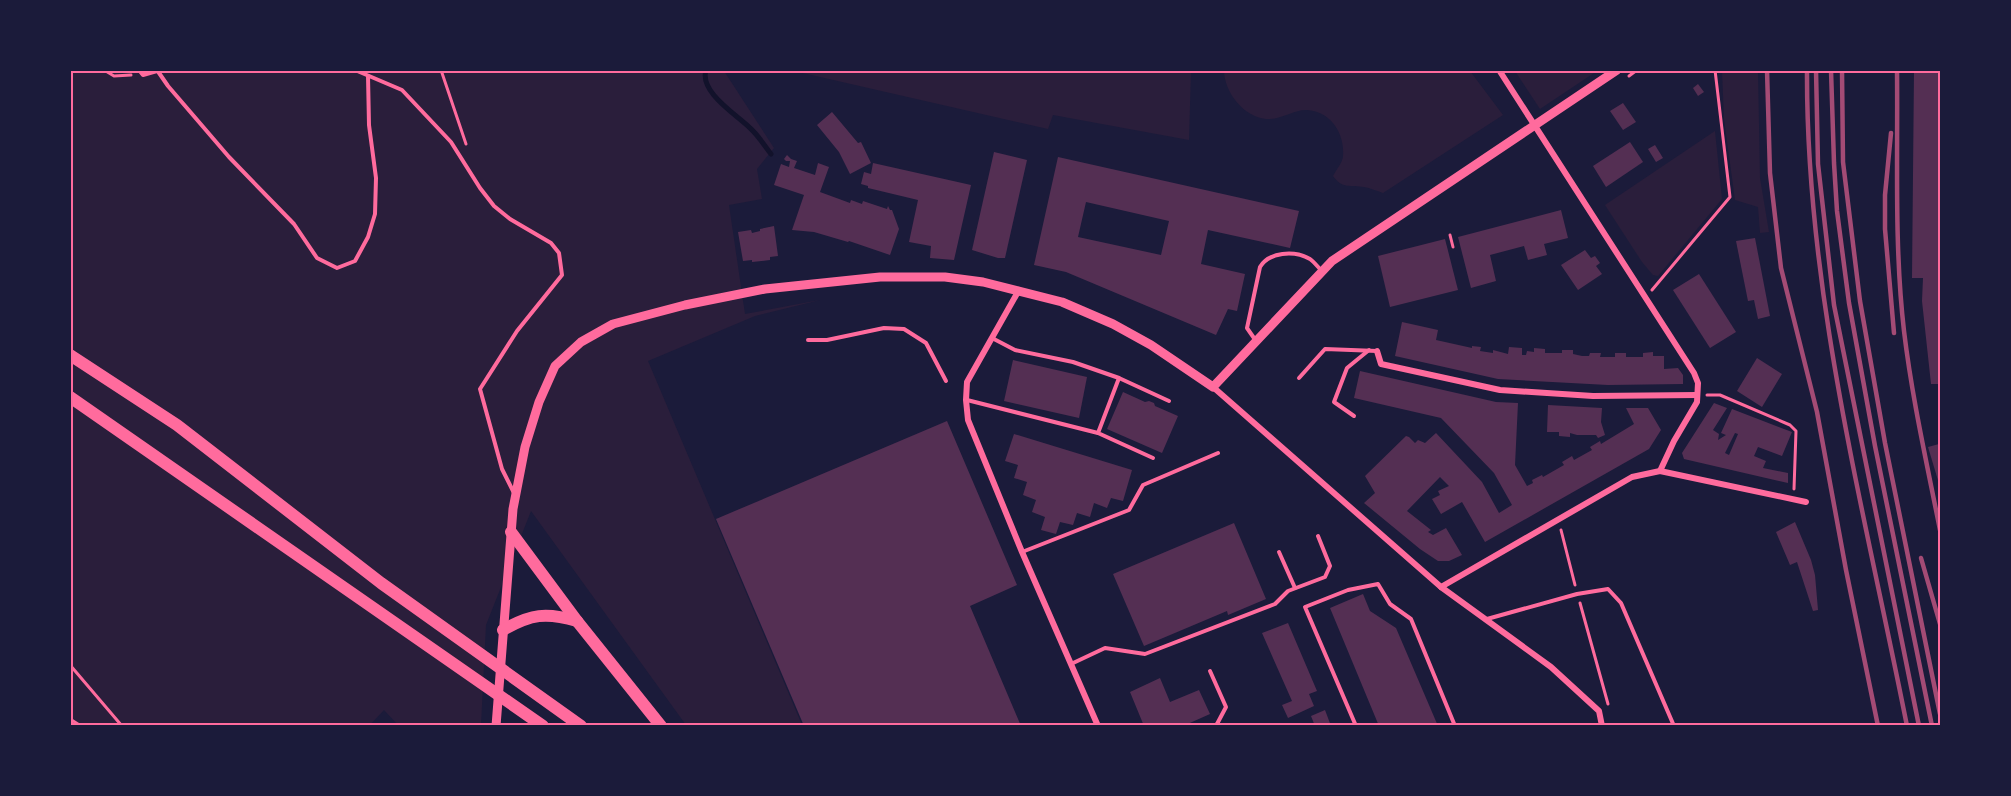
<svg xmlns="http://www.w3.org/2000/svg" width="2011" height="796" font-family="Merriweather,serif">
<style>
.green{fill:#2a1e3b}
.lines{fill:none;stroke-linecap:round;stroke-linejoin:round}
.stream{stroke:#12122b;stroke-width:5}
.building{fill:#542f53;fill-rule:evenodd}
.path{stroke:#ff6b9d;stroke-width:3}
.service{stroke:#ff6b9d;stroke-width:4}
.minor{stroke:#ff6b9d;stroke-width:6}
.tertiary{stroke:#ff6b9d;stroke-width:9}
.trunk{stroke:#ff6b9d;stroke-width:12}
.rail{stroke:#a44b75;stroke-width:4.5}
.neatline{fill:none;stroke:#ff6b9d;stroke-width:2}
</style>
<rect width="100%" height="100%" fill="#1b1b3a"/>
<g class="green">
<path d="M1224,70L1470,71L1503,115L1383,193C1377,191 1370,188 1364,187C1351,185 1342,189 1333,176C1336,170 1343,162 1343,156C1345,133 1330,111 1307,110C1296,109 1280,120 1266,119C1244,117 1224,92 1224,70Z"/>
<path d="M70,71H724L774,148L757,169L762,199L729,205L745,314L820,300L755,316L648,361L802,725H686L531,511L486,625L481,725H398L384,710L369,726L71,725Z"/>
<path d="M780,71H1191L1189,140L1053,115L1048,129L794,71Z"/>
<path d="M1515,71H1597L1540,109Z"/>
<path d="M1722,71H1758L1760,178L1769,232L1760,233L1758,207L1735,200L1724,119Z"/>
<path d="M1715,131L1722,199L1658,276L1653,275L1642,262L1605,205Z"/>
</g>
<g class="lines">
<path class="stream" d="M706,70C699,92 737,115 750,128C758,135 764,145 771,154"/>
</g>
<g class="building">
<path d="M1914,71H1940V384H1931L1922,301L1923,278H1912Z"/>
<path d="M1698,84L1704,92L1698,96L1693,88Z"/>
<path d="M1623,103L1636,122L1623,130L1610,111Z"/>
<path d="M832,112L858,143L861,142L871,163L850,174L839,152L817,125Z"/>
<path d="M1630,142L1643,162L1606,187L1593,166Z"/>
<path d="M1655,145L1663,158L1656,162L1648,149Z"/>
<path d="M994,152L1027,160L1005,258H998L972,250Z"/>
<path d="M787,155L791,159L797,161L794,168L815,175L818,163L829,167L820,192L850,203L851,200L862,204L863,201L887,209L888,206L890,210H892L899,229L890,255L849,241L848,242L814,232L792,230L804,195L774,185L781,164L789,167L790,161H786L784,159Z"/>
<path d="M1058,157L1299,211L1290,248L1208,230L1201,264L1245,274L1237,311L1228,309L1216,335L1066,272L1034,265ZM1086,202L1169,221L1161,255L1078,237Z"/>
<path d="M873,163L971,185L954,260L930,258L931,246L909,242L918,200L868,188V186L861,184L864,172L871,174Z"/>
<path d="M1561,210L1568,238L1544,244L1547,255L1528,260L1524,246L1490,255L1496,281L1471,288L1458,237Z"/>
<path d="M774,226L778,256L770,257V260L752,262V260L743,261L738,232L751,230L752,233L760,231V229Z"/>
<path d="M1755,238L1770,316L1758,319L1754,300L1748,301L1736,241Z"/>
<path d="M1445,239L1458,290L1390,307L1378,256Z"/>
<path d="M1585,250L1591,258L1595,256L1600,263L1596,266L1602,274L1578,290L1561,265Z"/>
<path d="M1699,274L1736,332L1710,348L1673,290Z"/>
<path d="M1402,322L1438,330L1436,340L1472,348V346L1481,347L1480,351L1493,353V350L1508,354L1509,347L1522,348V355H1526L1527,351L1534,352V348L1545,349V353H1562V350H1573V354L1582,356H1589L1590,353H1601L1600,357H1615V353H1626V357H1643V353L1653,352V356H1664V369L1678,368L1683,375V384L1608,385L1498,379L1395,356Z"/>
<path d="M1757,358L1782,374L1762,407L1737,391Z"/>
<path d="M1013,360L1087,377L1079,418L1004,401Z"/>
<path d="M1360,371L1496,402L1518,403L1515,465L1527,486L1533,483L1532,480L1542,475L1543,477L1564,465L1562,462L1572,456L1574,460L1592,450L1590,447L1600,441L1601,444L1634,424L1626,408H1648L1661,430L1649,449L1485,542L1462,502L1441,514L1432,499L1440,495L1438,491L1449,486L1440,477L1407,511L1431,530L1428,532L1433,535L1446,528L1462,555L1449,561H1438L1420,549L1364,503L1375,493L1365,476L1406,436L1409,437L1415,443L1418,440L1425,443L1436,433L1482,482L1499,513L1512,505L1494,473L1441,418L1354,398Z"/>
<path d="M1123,392L1145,402L1149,401L1154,403L1155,406L1178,416L1162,453L1107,429Z"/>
<path d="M1714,403L1727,408L1713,430L1719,434L1718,440L1726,435L1721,433L1732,409L1792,432L1782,456L1758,447L1754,456L1766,461L1763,468L1788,473V483L1684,459L1682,453ZM1735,433L1738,434L1729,455L1725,453Z"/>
<path d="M1548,405L1602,408L1601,422L1605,435L1598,438L1596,435H1577L1570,433V437L1559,436V432H1547Z"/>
<path d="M947,421L1017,585L970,606L1021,726H804L716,519Z"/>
<path d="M1014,434L1132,470L1123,501L1111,498L1107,508L1094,503L1090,517L1077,513L1073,525L1060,522L1056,534L1041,530L1045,517L1032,512L1036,500L1023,495L1027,482L1014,478L1018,465L1005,461Z"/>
<path d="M1939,444L1940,450V487L1928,447Z"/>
<path d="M1795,522L1811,560L1815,575L1818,610L1813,611L1797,562L1790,565L1776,532Z"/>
<path d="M1234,523L1266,599L1228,615L1227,611L1144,646L1113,574Z"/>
<path d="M1363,594L1370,611L1396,628L1438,726H1379L1330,608Z"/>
<path d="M1288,623L1317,691L1309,694L1314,706L1288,718L1282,705L1292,701L1262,633Z"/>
<path d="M1160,678L1170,702L1199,690L1210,714L1183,726H1144L1130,692Z"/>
<path d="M1325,710L1331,726H1315L1311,716Z"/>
</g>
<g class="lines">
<g class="path">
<path d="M104,70L114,76L131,75"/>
<path d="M441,70L466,144"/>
<path d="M1629,76L1637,70"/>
<path d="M1450,235L1453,247"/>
<path d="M1652,290L1730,197L1715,70"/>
<path d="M1707,395H1720L1790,425L1796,431L1794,489"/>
<path d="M1561,530L1575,585"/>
<path d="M1580,603L1608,704"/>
<path d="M70,665L122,726"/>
<path d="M70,719L81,726"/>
</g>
<g class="service">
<path d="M139,70L143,75L157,71"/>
<path d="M157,70L168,86L229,157L294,224L317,258L337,268L355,261L368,237L375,214L376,178L369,125L368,76"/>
<path d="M355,70L402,90L451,142L480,188L494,206L510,219L551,243L559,253L562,275L517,331L480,389L502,469L514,493"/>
<path d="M992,338L1015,350L1073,362L1119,378L1169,401"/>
<path d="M808,340H827L884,328L904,329L926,343L946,381"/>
<path d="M1256,341L1247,328L1260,267C1269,252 1294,250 1310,259C1314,262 1318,267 1321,270"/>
<path d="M1119,378L1098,433L1153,458"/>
<path d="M1299,378L1325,349L1377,351"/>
<path d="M967,400L1098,433"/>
<path d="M1354,416L1334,402L1347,368L1369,350"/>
<path d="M1022,552L1129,510L1143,485L1218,453"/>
<path d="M1279,552L1295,588"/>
<path d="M1487,619L1577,594L1608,589L1621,603L1674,726"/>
<path d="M1071,664L1105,648L1145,654L1275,604L1288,591L1325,577L1330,566L1318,536"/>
<path d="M1210,671L1226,707L1217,724L1214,726"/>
<path d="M1356,726L1305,607L1348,590L1378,584L1390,604L1411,619L1455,726"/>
</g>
<g class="minor">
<path d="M1499,70L1694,373L1698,383L1697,402L1674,441L1660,471"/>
<path d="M1019,290L967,382L966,400L968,420L1022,552L1098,726"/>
<path d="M1377,351L1381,364L1500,390L1593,396L1697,395"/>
<path d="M1213,387L1441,587L1551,667L1599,711L1602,726"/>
<path d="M1441,587L1632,477L1660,471L1806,502"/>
</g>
<path class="tertiary" d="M496,726L513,509L525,447L539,402L555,366L581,342L613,324L685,305L765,289L880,277H945L983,282L1062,302L1113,324L1151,345L1213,387L1332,261L1617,70"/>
<g class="trunk">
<path d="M70,355L177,425L381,583L581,726"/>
<path d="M70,397L543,726"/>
<path d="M511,532L577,621L661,726"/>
<path d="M503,630C531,614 546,612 577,621"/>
</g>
<g class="rail">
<path d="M1767,70L1770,173L1781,268L1817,412L1846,570L1878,726"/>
<path d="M1807,70C1806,293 1864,509 1907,726"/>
<path d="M1816,70L1818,164L1834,305L1919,726"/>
<path d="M1831,70L1834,163L1837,211L1849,303L1875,446L1932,726"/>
<path d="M1842,70L1843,162L1860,301L1885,443L1940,714"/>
<path d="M1897,70C1898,157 1894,245 1904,331C1912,398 1927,464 1940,530"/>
<path d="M1891,133L1885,195V229L1894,333"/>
<path d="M1921,558L1940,624"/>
</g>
</g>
<rect width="2011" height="796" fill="none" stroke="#1b1b3a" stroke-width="144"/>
<rect x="72" y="72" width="1867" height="652" class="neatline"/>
</svg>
